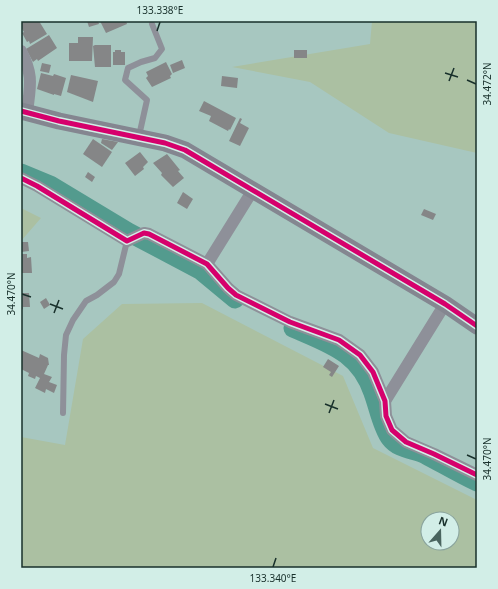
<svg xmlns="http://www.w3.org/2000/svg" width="498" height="589" font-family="'Noto Sans',sans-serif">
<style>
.green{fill:#abc0a2;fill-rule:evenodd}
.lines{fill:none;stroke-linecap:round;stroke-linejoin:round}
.river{stroke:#539b8e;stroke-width:19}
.building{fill:#858687}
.lane{stroke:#8e9099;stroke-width:6}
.street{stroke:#8e9099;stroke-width:12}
.secondary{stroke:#848690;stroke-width:17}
.cycleway-casing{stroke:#d2eee7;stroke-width:8}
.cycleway{stroke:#d6006c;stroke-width:5}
.ticks{fill:none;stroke:#18302b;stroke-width:1.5}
.neatline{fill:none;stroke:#18302b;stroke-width:1.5}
.ticks-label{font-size:10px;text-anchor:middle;fill:#18302b}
</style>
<rect width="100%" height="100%" fill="#a7c7c0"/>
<g class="green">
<path d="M372,21H477V153L389,133L310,82L232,67L370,44Z"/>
<path d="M21,208L41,218L21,241Z"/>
<path d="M202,303L343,376L373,448L477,500V568H21V437L65,445L83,339L122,304ZM428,519H452V543H428Z"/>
</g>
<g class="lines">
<g class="river">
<path d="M21,173L50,185L128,232L200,270L235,299"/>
<path d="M293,328C329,344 359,352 373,393C378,406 382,428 390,438C399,450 414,449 426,455C443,464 460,474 477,482"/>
</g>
</g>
<g class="building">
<path d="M21,21H39L47,34L30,44L29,41L27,42L22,33L24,32L21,27Z"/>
<path d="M87,21H98L99,24L89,27Z"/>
<path d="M100,21H126L127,24L106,33Z"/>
<path d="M49,35L57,48L38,61L37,59L33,62L26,49Z"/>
<path d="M78,37H93L92,61H69V43H78Z"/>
<path d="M95,45H111V67H95L93,46Z"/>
<path d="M115,50H121V52H125V65H113V52H115Z"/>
<rect x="294" y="50" width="13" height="8"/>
<path d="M182,60L185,68L173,73L170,65Z"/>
<path d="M166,62L172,74L170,76L171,78L152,87L146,78L148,76L146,72Z"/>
<path d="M42,63L51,65L49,73L40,71Z"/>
<path d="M41,73L53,76L54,74L66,78L61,96L54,94V95L37,89Z"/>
<path d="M71,75L98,81L93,102L67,92Z"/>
<path d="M222,76L238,78L237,88L221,86Z"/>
<path d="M204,101L236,118L230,130L229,129L228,131L209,121L211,116L199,111Z"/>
<path d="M240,118L242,119L240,123L249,128L240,146L229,141Z"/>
<path d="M93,139L112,152L102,167L83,154Z"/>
<path d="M102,139L118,142L112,150L101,143Z"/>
<path d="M140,152L148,162L143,167L144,169L135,176L125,163Z"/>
<path d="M167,154L180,170L178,171L184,178L173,187L161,175L162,173L153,163Z"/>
<path d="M88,172L95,177L92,182L85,177Z"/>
<path d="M183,192L193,199L187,209L177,203Z"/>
<path d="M424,209L436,214L433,220L421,215Z"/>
<path d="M21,242H28L29,251L21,252Z"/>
<path d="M21,254H27V258L31,257L32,273H21Z"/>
<path d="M21,293H29L30,307H23V309L21,310Z"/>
<path d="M46,298L50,305L44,309L40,302Z"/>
<path d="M21,350L39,358L40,354L48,358L49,365H48L44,374L52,377L49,382L57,385L54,393L46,389L45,393L35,388L40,378L36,376L35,379L28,376L29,373L21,369Z"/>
<path d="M328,359L339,366L332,377L329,375L331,372L323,367Z"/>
</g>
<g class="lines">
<g class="lane">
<path d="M139,136L147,100L125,80L128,68L141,62L155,58L162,49L152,24"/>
<path d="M63,413L64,355L66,335L73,320L86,301L97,295L114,282L119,274L127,241"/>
</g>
<g class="street">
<path d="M21,51C34,76 30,86 27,113"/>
<path d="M21,178L37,186L127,241L144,233L149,234L207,264L228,288L236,295L290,322L339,340L360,355L373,372L385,401L386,416L392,430L406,442L434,454L477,475"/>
<path d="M207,264L253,190"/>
<path d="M385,401L445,304"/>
</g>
<path class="secondary" d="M21,111L59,121L165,143L185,150L445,304L477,326"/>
<g class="cycleway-casing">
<g id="cycleway">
<path d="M21,111L59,121L165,143L185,150L445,304L477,326"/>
<path d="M21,178L37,186L127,241L144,233L149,234L207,264L228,288L236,295L290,322L339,340L360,355L373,372L385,401L386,416L392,430L406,442L434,454L477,475"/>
</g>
</g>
<use href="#cycleway" class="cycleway"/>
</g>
<path class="ticks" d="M157,31L160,22M445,73L458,77M467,80L476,84M449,81L454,68M22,294L31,297M50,304L63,309M54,313L59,300M325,404L338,409M329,413L334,400M467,455L476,459M273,567L276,558"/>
<rect width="498" height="589" fill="none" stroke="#d2eee7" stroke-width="44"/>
<g transform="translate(440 531) rotate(20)"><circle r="19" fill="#d2eee7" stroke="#88a29c"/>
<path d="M0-3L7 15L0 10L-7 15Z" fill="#4a655f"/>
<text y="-6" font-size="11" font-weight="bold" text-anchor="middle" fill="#18302b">N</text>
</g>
<rect x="22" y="22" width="454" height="545" class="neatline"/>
<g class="ticks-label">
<text x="160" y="14">133.338°E</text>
<text transform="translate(487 84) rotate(-90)" y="4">34.472°N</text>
<text transform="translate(11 294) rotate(-90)" y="4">34.470°N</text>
<text transform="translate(487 459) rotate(-90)" y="4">34.470°N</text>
<text x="273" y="582">133.340°E</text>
</g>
</svg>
